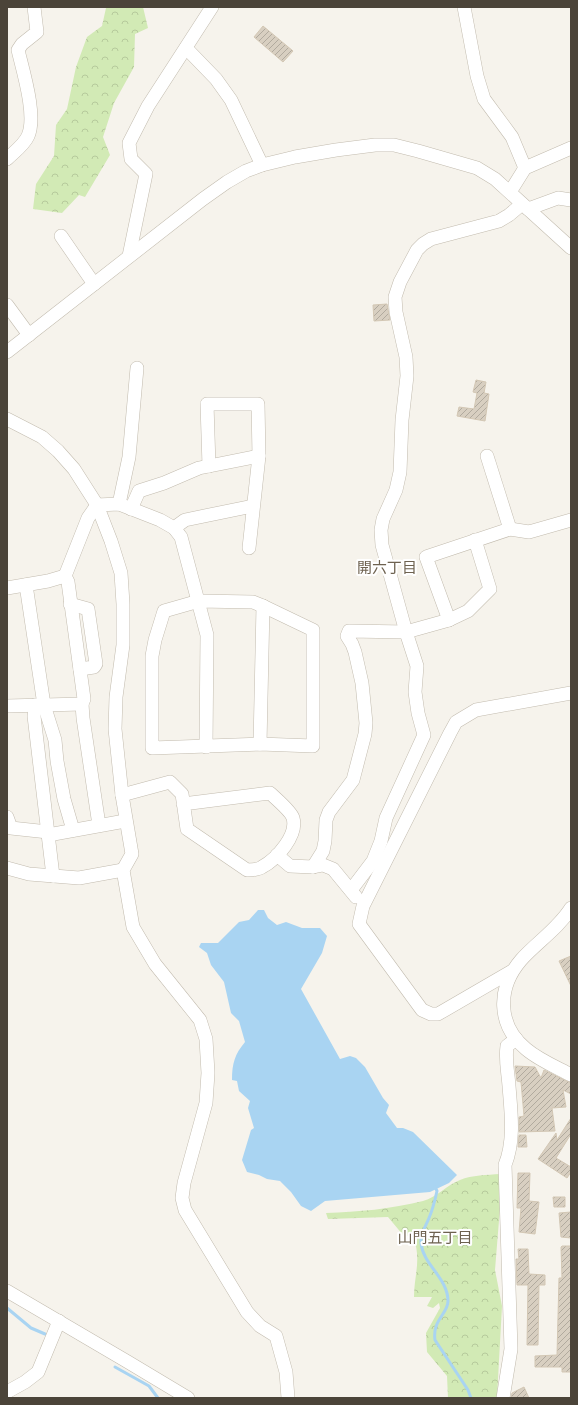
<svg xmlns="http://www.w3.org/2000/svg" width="578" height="1405" font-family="Ubuntu,'Noto Sans JP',sans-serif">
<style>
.forest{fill:url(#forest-crowns)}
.water{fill:#a9d4f2}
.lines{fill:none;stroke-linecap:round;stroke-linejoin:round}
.stream{stroke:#a9d4f2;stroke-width:3}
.building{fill:url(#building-hatch);stroke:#d3c7b4}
.minor-casing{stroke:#c2bbae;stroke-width:14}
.minor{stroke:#fff;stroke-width:13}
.labels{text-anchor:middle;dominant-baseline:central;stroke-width:4;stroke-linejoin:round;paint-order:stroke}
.neighbourhood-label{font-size:15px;fill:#6e6250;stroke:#fff}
</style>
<defs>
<pattern id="forest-crowns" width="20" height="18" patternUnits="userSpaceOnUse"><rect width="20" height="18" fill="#d2eab5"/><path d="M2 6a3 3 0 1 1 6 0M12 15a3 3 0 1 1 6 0" fill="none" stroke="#b6ca9c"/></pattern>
<pattern id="building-hatch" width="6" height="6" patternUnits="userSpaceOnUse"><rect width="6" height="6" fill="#d8cfc1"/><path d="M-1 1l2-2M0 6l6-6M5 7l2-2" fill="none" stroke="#b1aa9e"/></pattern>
</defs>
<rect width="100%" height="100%" fill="#f6f3ec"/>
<g class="forest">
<path d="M108,7H143L148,28L135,34L134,67L114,103L103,137L110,155L85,197L79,195L62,213L33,209L36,184L54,156L56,125L67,109L76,67L87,37L102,26L106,8Z"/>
<path d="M500,1174V1208L495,1270L502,1306L497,1398H448L447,1376L427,1352L426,1333L440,1308L439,1303L433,1308L427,1306L432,1297H414C414,1275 422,1259 413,1237L403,1235L388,1217L328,1219L326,1213C358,1212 391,1209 423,1201C437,1197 447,1185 460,1180C472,1175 487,1175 500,1174Z"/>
</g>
<path class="water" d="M258,910H264L268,918L277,925L286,922L302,928H320L327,936L322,953L301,989L340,1059L350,1056L356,1058L365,1067L383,1098L389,1105L386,1113L397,1128H403L413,1132L457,1175L449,1183L430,1192L325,1201L311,1211L301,1206L291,1192L280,1181L267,1179L259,1175L247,1172L242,1160L251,1130L254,1128L248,1108L250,1101L239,1091L237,1081L232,1080C232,1063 235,1054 245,1042L239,1021L231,1013L224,982L211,965L207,953L199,947L201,943H218L239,922L249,920Z"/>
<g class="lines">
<g class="stream">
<path d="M435,1187L437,1191C435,1200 433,1209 429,1218C426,1226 420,1234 421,1243C423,1265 448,1278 448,1301C448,1314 432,1320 435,1340L468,1390L471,1398"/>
<path d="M7,1308L31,1328L45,1334"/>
<path d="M115,1367L149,1386L158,1398"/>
</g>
</g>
<g class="building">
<path d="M263,26L293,51L283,62L254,37Z"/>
<path d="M387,304L390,320L374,321L373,305Z"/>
<path d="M476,380L486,382L484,393L489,394L485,421L457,416L459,407L474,409L477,393L473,392Z"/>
<path d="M571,956V986L559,961Z"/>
<path d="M515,1066L535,1067L541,1078L544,1070L571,1083V1094L563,1090L566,1107L552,1108L555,1131L519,1132V1117L524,1116L521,1082L517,1081Z"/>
<path d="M571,1118V1134L556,1158L571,1167V1172L567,1178L538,1159L556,1133L557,1140Z"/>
<path d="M519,1135H526L527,1147H518Z"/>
<path d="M518,1173H530L529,1201L539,1202L535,1234L519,1232L521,1208H517Z"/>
<path d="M553,1197H565V1207H554Z"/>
<path d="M571,1212V1238L561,1237L559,1213Z"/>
<path d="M562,1246H571V1372H562V1367H535V1356L557,1355L559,1278H562L561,1247Z"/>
<path d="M518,1249H528L529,1274L545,1275V1285H539L538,1345H527L528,1285H517L516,1259H519Z"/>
<path d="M524,1387L529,1398H511L512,1393Z"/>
</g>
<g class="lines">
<g class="minor-casing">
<g id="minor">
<path d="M464,7L477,76L484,99L512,137L525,168"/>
<path d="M186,48L216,79L231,100L262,165"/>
<path d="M7,159C14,152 24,145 28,136C37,116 23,71 18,50L22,44L37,32L34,7"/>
<path d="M510,192L525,168L571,148"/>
<path d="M528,209L558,198L571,200"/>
<path d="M61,236L94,284"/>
<path d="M129,256L146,174L131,159L129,143L148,106L212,7"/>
<path d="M7,305L29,335"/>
<path d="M7,352L203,199L227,182L246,171L262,165L295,157L336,150L375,145H394L418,151L477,168L495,179L571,248"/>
<path d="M7,419L42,437L58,451L74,469L97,505L111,541L121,573L123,604V645L116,697L115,729L122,795L132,854L123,870L133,927L155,964L200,1020L206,1039L208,1073L206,1103L184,1183L182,1198L185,1210L247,1312L260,1326L276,1336L286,1372L288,1398"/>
<path d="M487,456L510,529"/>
<path d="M209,466L207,404H258L259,456L249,548"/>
<path d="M119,504L129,457L137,368"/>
<path d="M97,505L88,518L65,576L68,582L84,699L82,704L83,718L99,825"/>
<path d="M97,505L119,504L160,520L174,528L181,537L207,635L206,747"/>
<path d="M131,509L139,491L164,483L199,468L259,456"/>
<path d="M174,528L185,520L253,506"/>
<path d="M26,585L44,705L55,740L57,761L64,799L73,830"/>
<path d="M7,588L48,581L65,576"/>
<path d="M199,601L253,602L263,606L313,630V746L260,744L152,748V656L155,640L164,611Z"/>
<path d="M70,604L88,609L96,664L94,667L80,669"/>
<path d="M449,620L426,557L510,529L529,532L571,520"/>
<path d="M35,705L34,716L53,876"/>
<path d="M7,706L82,704"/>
<path d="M260,744L263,606"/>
<path d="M122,795L170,782L182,794L187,829L247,870C252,870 258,870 262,867C277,859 298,835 293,818C291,811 275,798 270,793L183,804"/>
<path d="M7,817L11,828L48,832"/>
<path d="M48,835L125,821"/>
<path d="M277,855L290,866L313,867L323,865L333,869L356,897"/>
<path d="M313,867L323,851L325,841L326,820L329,812L353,780L365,734L366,723L362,683L355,652L352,644L347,636L349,631L406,632L449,620L468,611L490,589L475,540"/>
<path d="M7,868L29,874L79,878L123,870"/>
<path d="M351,890L373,861L381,841L386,818L424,735L418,713L415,692L417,666L406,632L382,545L381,530L383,519L396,490L400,472L402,420L407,376L406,357L396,312L395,297L400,282L417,250L423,244L431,239L499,221L509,215L522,204"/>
<path d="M571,908C558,929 537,942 521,960C497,988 497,1025 526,1049C539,1060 556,1067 571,1075"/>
<path d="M512,971L438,1014H431L422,1010L359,924L363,906L450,733L456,722L476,710L571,693"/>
<path d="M7,1291L128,1362L188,1398"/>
<path d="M7,1392L25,1382L38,1372L59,1321"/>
<path d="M503,1398L511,1349L505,1165C515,1140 511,1112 509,1086C508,1072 505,1060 507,1046L516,1039"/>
</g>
</g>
<use href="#minor" class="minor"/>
</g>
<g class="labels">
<g class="neighbourhood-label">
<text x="387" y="567">開六丁目</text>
<text x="435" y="1237">山門五丁目</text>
</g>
</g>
<rect width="578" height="1405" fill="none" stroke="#4b4439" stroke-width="16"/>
</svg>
